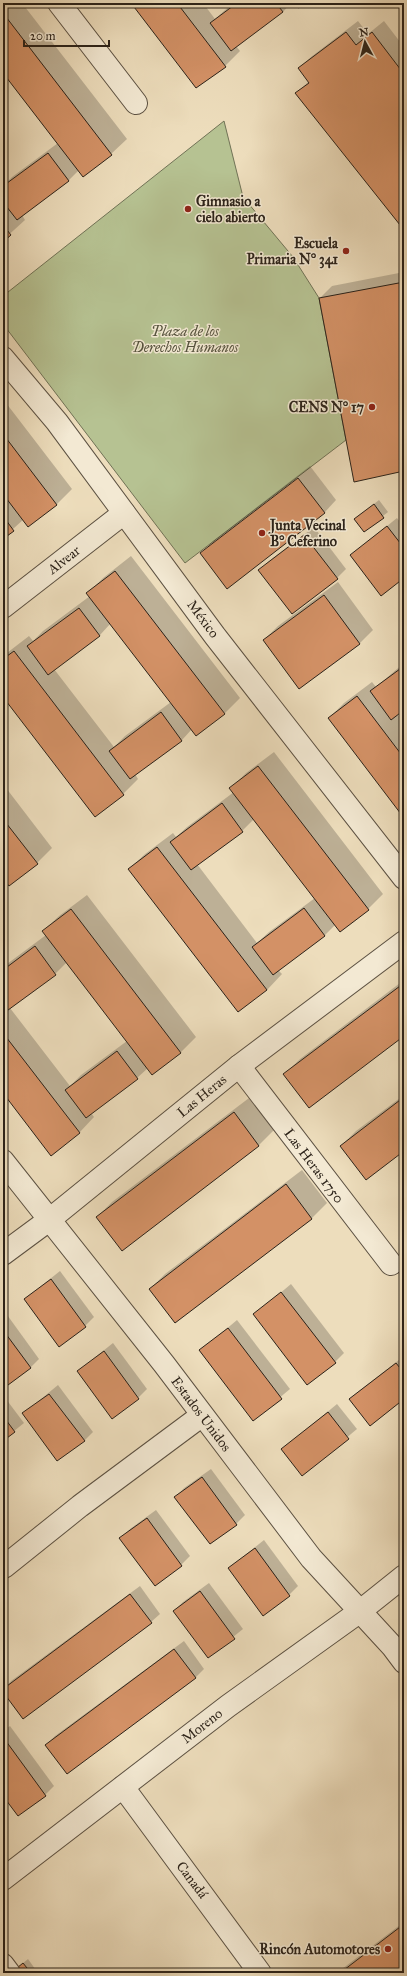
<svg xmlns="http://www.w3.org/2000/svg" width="407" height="1976" font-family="'IM FELL Great Primer',serif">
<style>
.green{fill:#b6c292;stroke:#707256}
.shadow{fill:#0003;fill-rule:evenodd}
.building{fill:#d39166;stroke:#2b2219}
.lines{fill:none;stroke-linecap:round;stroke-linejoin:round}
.minor-casing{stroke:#5c5142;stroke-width:24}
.minor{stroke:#f3e9d3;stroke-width:22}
.poi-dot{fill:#8f2418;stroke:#f3e9d3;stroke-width:1.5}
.labels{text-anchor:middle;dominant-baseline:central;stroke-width:3;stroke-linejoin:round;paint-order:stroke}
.poi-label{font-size:14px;font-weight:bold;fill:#2b2219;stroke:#f3e9d3;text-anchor:end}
.park-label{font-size:14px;font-style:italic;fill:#55523d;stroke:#f3e9d3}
.street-label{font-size:14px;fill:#2b2219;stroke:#f3e9d3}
</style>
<rect width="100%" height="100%" fill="#edddbc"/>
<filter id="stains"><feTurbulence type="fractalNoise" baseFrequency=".005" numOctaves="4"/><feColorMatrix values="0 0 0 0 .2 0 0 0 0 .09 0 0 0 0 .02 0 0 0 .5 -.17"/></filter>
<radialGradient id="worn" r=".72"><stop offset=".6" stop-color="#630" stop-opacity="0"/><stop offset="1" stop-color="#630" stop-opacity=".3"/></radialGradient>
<path class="green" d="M224,121L243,197L293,257L319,298L346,440L185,563L3,324V296Z"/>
<g class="shadow">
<path d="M10,3H22L127,139L111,154L79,170L68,181L22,215L25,220L3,240V186L12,177L58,143L3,71V8Z"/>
<path d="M132,3H203L215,19L233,3H291L283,12L236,46L240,51L225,66Z"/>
<path d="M358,21L368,34L384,21L404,47V229L296,94L309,81L299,68L311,57Z"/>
<path d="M404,272V470L320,298L332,286Z"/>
<path d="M3,399L72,489L57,504L29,525L24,519L3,538Z"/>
<path d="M310,466L336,500L325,512L227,587L201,553L213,541Z"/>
<path d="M379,500L388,512L364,531L355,519Z"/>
<path d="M397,518L404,527V577L351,555Z"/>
<path d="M314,527L346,569L337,578L260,570L269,561Z"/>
<path d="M131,556L240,698L225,713L197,735L192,729L182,740L135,774L138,779L123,794L95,815L3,695V656L29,636L33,641L43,631L90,596L88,593L103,578ZM111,623L171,702L125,736L114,747L54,669L100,635Z"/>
<path d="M338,582L373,630L359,644L264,640L278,626Z"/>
<path d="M404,663V709L397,714L404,723V816L329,718L344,703L372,682L376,687Z"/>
<path d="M274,752L383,894L368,909L335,925L324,936L278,970L282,974L267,990L129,869L145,854L173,833L176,837L187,827L234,792L231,788L246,773ZM254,819L315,898L269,932L257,943L197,864L242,831Z"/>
<path d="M3,784L52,848L37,863L3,880Z"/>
<path d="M87,895L196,1037L181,1052L153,1074L148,1068L137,1078L91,1113L94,1117L79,1133L3,1092V967L46,935L43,931L59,916ZM67,962L127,1041L81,1075L70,1086L10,1008L55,974Z"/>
<path d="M404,980V1035L285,1074L300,1059Z"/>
<path d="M404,1095V1150L341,1146L356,1131Z"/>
<path d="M249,1098L274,1130L259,1145L122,1249L97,1217L112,1202Z"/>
<path d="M302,1170L327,1203L312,1218L175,1322L150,1289L165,1274Z"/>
<path d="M60,1271L94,1317L85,1326L25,1299Z"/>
<path d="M291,1284L344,1353L335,1362L254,1315Z"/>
<path d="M5,1312L39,1359L31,1367L4,1387L3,1314Z"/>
<path d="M237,1320L290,1389L254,1419L200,1351Z"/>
<path d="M113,1343L147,1389L138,1398L112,1417L78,1371Z"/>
<path d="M404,1356V1398L350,1399L359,1391Z"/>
<path d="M58,1385L93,1432L84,1441L23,1414Z"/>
<path d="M3,1395L24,1423L3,1440Z"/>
<path d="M337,1404L357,1429L303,1474L283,1449Z"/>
<path d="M211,1469L245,1515L236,1524L176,1497L184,1488Z"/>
<path d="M156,1510L190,1556L181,1565L121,1538L130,1529Z"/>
<path d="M264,1540L298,1586L289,1595L263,1614L229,1568Z"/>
<path d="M209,1583L243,1629L208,1657L174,1611L183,1602Z"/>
<path d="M140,1586L160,1614L151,1622L3,1691L11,1681Z"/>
<path d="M184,1641L204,1669L195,1678L46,1745L55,1736Z"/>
<path d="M10,1726L54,1786L45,1795L3,1794V1731Z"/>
<path d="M404,1922V1973H337L338,1972Z"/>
<path d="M28,1959L38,1973H11Z"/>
</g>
<g class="building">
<path d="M131,3H177L226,67L196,88Z"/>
<path d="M237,3H276L283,12L231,51L210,23Z"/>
<path d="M294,3H305L298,8Z"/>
<path d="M3,13L112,155L83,177L3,73Z"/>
<path d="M346,32L356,45L372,32L404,74V230L295,93L309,83L298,68Z"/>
<path d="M48,153L69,181L17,220L3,202V186Z"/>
<path d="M3,225L11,235L3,242Z"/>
<path d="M404,282V471L354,482L319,298Z"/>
<path d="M3,434L57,505L28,527L3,494Z"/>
<path d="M298,478L325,513L227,589L200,553Z"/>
<path d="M374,504L384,518L364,532L354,519Z"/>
<path d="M3,516L14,531L3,539Z"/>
<path d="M387,526L404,548V578L381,596L350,555Z"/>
<path d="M304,535L338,579L292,614L258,570Z"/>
<path d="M115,571L225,714L196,736L86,593Z"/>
<path d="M324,595L360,644L299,689L263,640Z"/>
<path d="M79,608L100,636L48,675L27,646Z"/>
<path d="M14,651L124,795L95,817L3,697V659Z"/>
<path d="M404,666V710L391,720L370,691Z"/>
<path d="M357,696L404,758V818L328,718Z"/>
<path d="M161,712L182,741L130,779L109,751Z"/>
<path d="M258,766L369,910L340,932L229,788Z"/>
<path d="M222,803L243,832L191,870L170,842Z"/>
<path d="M3,819L38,864L9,886L3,878Z"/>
<path d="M157,847L267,990L238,1012L128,869Z"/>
<path d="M304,908L325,936L273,975L252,947Z"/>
<path d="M71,909L181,1053L152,1075L42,931Z"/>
<path d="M35,946L56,975L4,1013L3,970Z"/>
<path d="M404,983V1036L309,1108L283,1074Z"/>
<path d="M3,1033L80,1133L51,1156L3,1093Z"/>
<path d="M117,1051L138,1079L86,1118L65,1090Z"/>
<path d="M404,1097V1151L366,1180L340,1146Z"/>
<path d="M234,1112L259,1146L122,1251L96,1217Z"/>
<path d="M286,1184L312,1219L175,1323L149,1289Z"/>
<path d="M51,1279L86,1327L59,1347L24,1299Z"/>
<path d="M281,1292L336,1363L307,1385L253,1314Z"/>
<path d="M228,1328L282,1399L253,1421L199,1350Z"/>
<path d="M3,1330L31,1368L4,1388L3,1387Z"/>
<path d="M104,1351L139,1399L112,1419L77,1371Z"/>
<path d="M396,1363L404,1373V1399L370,1426L349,1399Z"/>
<path d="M49,1394L85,1441L57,1461L22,1413Z"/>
<path d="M328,1412L349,1439L302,1476L281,1449Z"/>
<path d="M3,1416L15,1432L3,1441Z"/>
<path d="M202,1477L237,1525L210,1544L174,1497Z"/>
<path d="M147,1518L182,1566L155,1586L119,1538Z"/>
<path d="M255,1548L290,1596L263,1616L228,1568Z"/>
<path d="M200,1591L235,1639L208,1658L173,1611Z"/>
<path d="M130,1594L152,1623L23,1719L3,1692V1689Z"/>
<path d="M174,1649L196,1678L67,1774L45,1745Z"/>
<path d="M3,1737L46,1796L18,1816L3,1796Z"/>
<path d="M404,1924V1973H340Z"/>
<path d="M23,1963L31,1973H11Z"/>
</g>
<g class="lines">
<g class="minor-casing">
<g id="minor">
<path d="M59,3L136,103"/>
<path d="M3,358L57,422L215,636L404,878"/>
<path d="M3,607L124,513"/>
<path d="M239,1066L391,1264"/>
<path d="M3,1161L164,1364L311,1558L392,1646L404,1662"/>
<path d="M3,1254L49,1220L239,1066L404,942"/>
<path d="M4,1567L80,1506L201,1416"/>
<path d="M123,1787L260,1973"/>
<path d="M3,1879L228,1706L359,1612L404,1576"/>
<path d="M3,1965L9,1973"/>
</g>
</g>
<use href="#minor" class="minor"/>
</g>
<g class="poi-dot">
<circle cx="188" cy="209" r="4"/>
<circle cx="346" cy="251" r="4"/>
<circle cx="372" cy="407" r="4"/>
<circle cx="262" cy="533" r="4"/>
<circle cx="388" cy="1949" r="4"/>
</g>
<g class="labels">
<g class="poi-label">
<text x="196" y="201" text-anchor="start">Gimnasio a<tspan x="196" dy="16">cielo abierto</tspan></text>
<text x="338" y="243">Escuela<tspan x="338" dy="16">Primaria N° 341</tspan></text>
<text x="364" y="407">CENS N° 17</text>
<text x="270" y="525" text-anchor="start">Junta Vecinal<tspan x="270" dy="16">B° Ceferino</tspan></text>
<text x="380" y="1949">Rincón Automotores</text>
</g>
<g class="park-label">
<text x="185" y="331">Plaza de los<tspan x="185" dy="16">Derechos Humanos</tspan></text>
</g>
<g class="street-label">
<text transform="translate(64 560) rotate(-38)">Alvear</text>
<text transform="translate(203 619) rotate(53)">México</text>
<text transform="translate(202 1096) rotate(-39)">Las Heras</text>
<text transform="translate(314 1166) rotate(53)">Las Heras 1750</text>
<text transform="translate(201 1414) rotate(53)">Estados Unidos</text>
<text transform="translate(202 1726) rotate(-38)">Moreno</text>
<text transform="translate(192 1880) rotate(53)">Canadá</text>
</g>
</g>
<rect width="407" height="1976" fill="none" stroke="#edddbc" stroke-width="16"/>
<rect x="4" y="4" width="399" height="1968" fill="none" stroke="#2b2219" stroke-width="2"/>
<rect x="8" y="8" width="391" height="1960" fill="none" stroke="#2b2219"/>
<g transform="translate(365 42) rotate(353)" stroke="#f3e9d3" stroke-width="3" paint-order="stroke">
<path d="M0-3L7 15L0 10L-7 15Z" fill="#2b2219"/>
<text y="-6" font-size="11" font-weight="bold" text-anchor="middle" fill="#2b2219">N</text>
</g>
<path d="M24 40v6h85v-6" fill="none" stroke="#2b2219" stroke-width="2"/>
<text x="30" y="40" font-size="12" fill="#2b2219" stroke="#f3e9d3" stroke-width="3" paint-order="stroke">20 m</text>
<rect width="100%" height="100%" filter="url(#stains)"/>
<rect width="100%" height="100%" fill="url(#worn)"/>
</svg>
